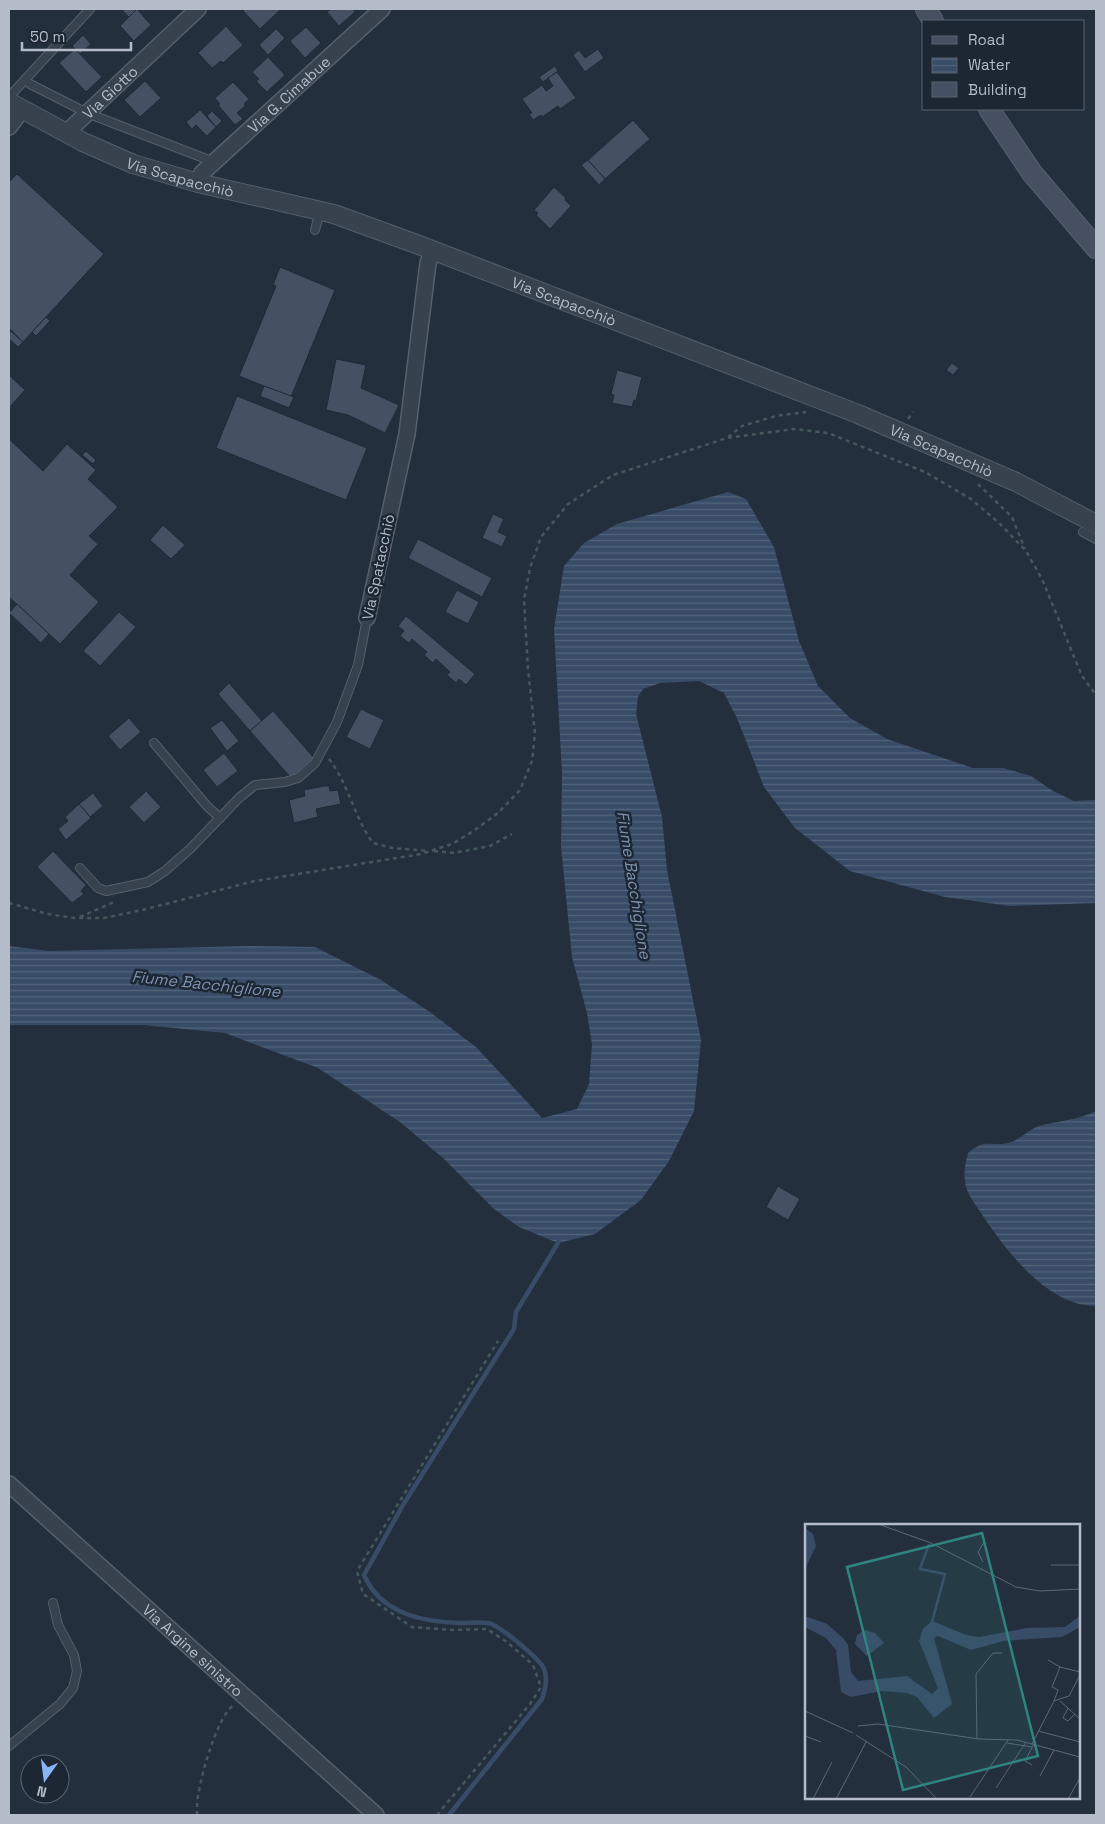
<svg xmlns="http://www.w3.org/2000/svg" width="1105" height="1824" font-family="'Space Grotesk',sans-serif">
<style>
.water{fill:url(#water-rules)}
.lines{fill:none;stroke-linecap:round;stroke-linejoin:round}
.stream{stroke:#394c67;stroke-width:4.5}
.building{fill:#455162;stroke:#1f2835}
.service-casing{stroke:#565f6c;stroke-width:10}
.minor-casing{stroke:#565f6c;stroke-width:18}
.tertiary-casing{stroke:#565f6c;stroke-width:20}
.secondary-casing{stroke:#565f6c;stroke-width:22}
.path{stroke:#44595c;stroke-width:2.5;stroke-dasharray:4 4;stroke-linecap:butt}
.service{stroke:#38414e;stroke-width:8}
.minor{stroke:#38414e;stroke-width:15}
.tertiary{stroke:#38414e;stroke-width:18}
.secondary{stroke:#465061;stroke-width:20}
.labels{text-anchor:middle;dominant-baseline:central;stroke-width:5;stroke-linejoin:round;paint-order:stroke}
.street-label{font-size:15px;fill:#b4bcc9;stroke:#1d2633}
.water-label{font-size:16px;font-style:italic;fill:#7c92b1;stroke:#1d2633}
.inset-river{fill:none;stroke:#394c67;stroke-width:2.5}
.inset-road{fill:none;stroke:#5e6776;stroke-width:1}
.view{fill:#308480;fill-opacity:0.15;stroke:#308480;stroke-width:2.5}
.inset-edge{fill:none;stroke:#b4bcc9;stroke-width:2.5}
</style>
<defs>
<pattern id="water-rules" width="6" height="5" patternUnits="userSpaceOnUse" patternTransform="scale(1.25)"><rect width="6" height="5" fill="#394c67"/><path d="M0 2.5h6" fill="none" stroke="#53647b"/></pattern>
</defs>
<rect width="100%" height="100%" fill="#242f3e"/>
<g class="water">
<path d="M728,492L746,499L774,547L799,641L818,686L850,718L887,739L973,768H1003L1031,776L1053,791L1074,801L1096,800V903L1010,906L945,897L850,871L795,828L764,787L737,718L724,693L699,681L660,683L643,689L638,697L636,714L662,817L667,870L701,1040L694,1111L669,1161L641,1200L595,1234L558,1243L519,1227L494,1209L443,1158L400,1122L318,1068L225,1033L144,1025H9V946L49,951L249,946L315,947L381,980L430,1012L476,1047L542,1118L577,1109L589,1084L592,1044L587,1013L572,957L561,846L562,773L554,629L564,566L584,543L617,524Z"/>
<path d="M1096,1111V1306C1048,1306 1008,1253 983,1216C978,1208 969,1197 966,1187C963,1175 965,1164 968,1153C986,1138 989,1147 1008,1143C1020,1140 1028,1130 1039,1126C1058,1121 1078,1120 1096,1111Z"/>
</g>
<g class="lines">
<path class="stream" d="M449,1815L542,1699C545,1689 548,1679 544,1669C541,1660 498,1624 488,1623C480,1622 470,1623 461,1623C423,1622 381,1614 364,1575L403,1505L514,1329L516,1312L558,1243L559,1238"/>
</g>
<g class="building">
<path d="M121,9H138L129,17Z"/>
<path d="M137,9L151,25L134,41L120,26Z"/>
<path d="M245,9H281L260,29L243,11Z"/>
<path d="M331,9H353L355,12L339,26L327,12Z"/>
<path d="M226,26L243,45L223,63L221,61L212,68L198,53Z"/>
<path d="M306,27L321,43L305,58L290,41Z"/>
<path d="M276,29L285,38L268,55L259,45Z"/>
<path d="M83,35L91,44L80,54L72,46Z"/>
<path d="M75,49L102,77L86,92L59,63Z"/>
<path d="M598,49L604,58L585,72L573,55L579,50L585,58Z"/>
<path d="M268,57L285,75L267,92L256,81L259,79L252,72Z"/>
<path d="M555,66L558,71L543,82L539,77Z"/>
<path d="M557,72L576,98L560,109L558,106L542,117L541,115L533,120L529,114L532,113L522,99L542,85L546,91L553,86L548,78Z"/>
<path d="M145,81L161,98L140,117L124,100Z"/>
<path d="M233,82L249,99L244,104L246,105L237,113L243,119L235,125L218,105L220,104L215,98Z"/>
<path d="M200,110L216,127L207,136L196,125L192,129L186,122Z"/>
<path d="M212,111L222,121L216,127L207,116Z"/>
<path d="M633,120L650,139L605,179L588,160Z"/>
<path d="M588,160L605,179L599,185L581,165Z"/>
<path d="M17,174L104,254L23,342L9,328V182Z"/>
<path d="M554,187L566,198L565,200L571,206L550,229L536,215L538,213L534,210Z"/>
<path d="M280,267L335,290L291,397L239,376L276,286L273,285Z"/>
<path d="M46,317L50,321L36,336L32,332Z"/>
<path d="M11,331L23,342L18,347L9,339V334Z"/>
<path d="M336,359L366,365L361,388L399,405L385,433L348,415L326,410Z"/>
<path d="M952,363L959,368L953,375L946,370Z"/>
<path d="M617,370L642,377L636,401L634,400L632,407L612,403L614,395L611,394Z"/>
<path d="M9,375L25,390L9,408Z"/>
<path d="M264,386L294,397L289,408L260,396Z"/>
<path d="M237,396L367,448L346,500L216,448Z"/>
<path d="M9,439L43,471L67,444L96,470L88,479L118,507L89,536L98,544L70,575L99,602L60,644L9,597Z"/>
<path d="M86,451L96,460L93,464L82,455Z"/>
<path d="M493,514L504,519L498,532L507,536L502,547L482,538Z"/>
<path d="M163,525L185,545L171,559L150,540Z"/>
<path d="M418,539L492,578L482,597L408,558Z"/>
<path d="M457,590L479,602L468,624L445,612Z"/>
<path d="M17,604L49,634L41,643L9,613Z"/>
<path d="M119,612L136,627L100,666L83,651Z"/>
<path d="M406,616L475,674L466,685L459,679L456,683L447,675L450,672L436,659L433,663L424,655L427,652L412,639L409,643L400,636L404,631L398,626Z"/>
<path d="M229,683L262,721L250,731L218,694Z"/>
<path d="M361,709L384,720L370,749L346,737Z"/>
<path d="M273,711L314,758L291,778L250,731Z"/>
<path d="M129,718L141,732L120,750L108,736Z"/>
<path d="M222,720L239,741L227,751L210,728Z"/>
<path d="M224,753L238,771L217,787L203,770Z"/>
<path d="M324,786H329L330,791L338,790L341,804L316,809L318,817L294,823L289,800L305,796L304,790Z"/>
<path d="M146,791L161,807L144,823L129,807Z"/>
<path d="M93,793L103,806L90,817L79,804Z"/>
<path d="M79,804L91,818L66,840L58,829L68,821L65,817Z"/>
<path d="M53,851L86,885L81,891L84,894L72,903L37,867Z"/>
<path d="M778,1186L800,1199L788,1220L766,1207Z"/>
</g>
<g class="lines">
<g class="service-casing">
<g id="service">
<path d="M30,84L87,113L214,162"/>
<path d="M9,97L90,9"/>
<path d="M315,230L320,211"/>
<path d="M1083,532L1096,539"/>
<path d="M154,743L207,806L220,818"/>
<path d="M80,868L98,888L106,891L148,882L165,871L191,848L239,798L255,785L285,782L298,778L315,763L337,722L358,665L367,618"/>
<path d="M9,1746L60,1704L73,1688L77,1671L74,1655L58,1625L53,1603"/>
</g>
</g>
<g class="minor-casing">
<g id="minor">
<path d="M9,127L23,109"/>
<path id="s1" d="M66,133L198,9"/>
<path id="s2" d="M198,183L202,173L382,9"/>
<path d="M367,618L407,434L428,263L433,250"/>
<path id="s3" d="M9,1484L376,1815"/>
</g>
</g>
<g class="tertiary-casing">
<g id="tertiary">
<path id="s4" d="M9,102L83,142L133,164L198,183L334,214L419,245L858,414L1016,482L1096,524"/>
</g>
</g>
<g class="secondary-casing">
<g id="secondary">
<path d="M926,9L933,21"/>
<path d="M989,109L1032,173L1096,248"/>
</g>
</g>
<g class="path">
<path d="M908,419L913,412"/>
<path d="M728,437L742,426L776,416L806,412"/>
<path d="M978,484L1012,517L1025,549"/>
<path d="M329,759C349,785 354,817 373,843L392,848L429,851"/>
<path d="M434,851L454,853L490,846L512,834"/>
<path d="M9,903L48,914L74,918H104L142,910L255,881L421,854L452,844L475,830L498,813L520,790L532,761L535,733L528,669L524,600L530,568L541,537L568,504L613,475L727,438L794,429L828,433L925,472L971,499L998,522L1026,551L1042,579L1082,676L1096,695"/>
<path d="M80,917L114,902"/>
<path d="M197,1815C197,1807 197,1799 199,1791C202,1772 218,1715 234,1705"/>
<path d="M437,1815L530,1704L541,1687L533,1665L507,1642L487,1629L453,1630L412,1627L363,1594L357,1571L498,1341"/>
</g>
<use href="#service" class="service"/>
<use href="#minor" class="minor"/>
<use href="#tertiary" class="tertiary"/>
<use href="#secondary" class="secondary"/>
</g>
<g class="labels">
<g class="street-label">
<text stroke="none"><textPath href="#s1" startOffset="60">Via Giotto</textPath></text>
<text stroke="none"><textPath href="#s2" startOffset="128">Via G. Cimabue</textPath></text>
<text stroke="none"><textPath href="#s4" startOffset="188">Via Scapacchiò</textPath></text>
<text stroke="none"><textPath href="#s4" startOffset="592">Via Scapacchiò</textPath></text>
<text stroke="none"><textPath href="#s4" startOffset="998">Via Scapacchiò</textPath></text>
<text transform="translate(378 567) rotate(-78)">Via Spatacchiò</text>
<text stroke="none"><textPath href="#s3" startOffset="248">Via Argine sinistro</textPath></text>
</g>
<g class="water-label">
<text transform="translate(634 885) rotate(81)">Fiume Bacchiglione</text>
<text transform="translate(206 984) rotate(6)">Fiume Bacchiglione</text>
</g>
</g>
<g transform="translate(805 1524)">
<rect width="275" height="275" fill="#242f3e"/>
<path d="M0,4L8,10L11,22L0,45ZM0,92L22,100L39,115L43,121L46,148L53,157L102,152L127,170L133,164L114,117L118,105L127,97L161,111L174,113L222,104L260,103L275,92V103L257,113L198,117L166,126L133,112L129,114L147,180L129,194L112,173L102,169L77,167L46,173L36,168L31,126L21,114L0,103ZM60,106L70,109L79,119L62,132L50,120L52,111Z" fill="#394c67"/>
<path class="inset-river" d="M124,20L115,45L140,50L127,98"/>
<path class="inset-road" d="M73,0L126,19L211,63L235,67L275,65M178,38L173,28L179,18M246,41H275M243,136L255,143L275,148M249,177L253,166L247,163L255,143M255,177L275,195M263,184L258,194L263,197L270,190M0,187L48,209M53,202L73,200L174,215L212,216L275,233M233,207L275,218M51,211L101,243L132,275M0,212L16,218M172,215L171,150L188,129H197M202,219L227,223M227,220L249,177L264,172L275,151M227,241L220,237L229,220M235,252L249,226M191,264L221,218M165,273L203,216M8,275L27,238M31,275L61,218M263,275L275,254"/>
<path class="view" d="M177,9L233,232L98,266L42,43Z"/>
<rect width="275" height="275" class="inset-edge"/>
</g>
<rect width="1105" height="1824" fill="none" stroke="#b4bcc9" stroke-width="20"/>
<rect x="922" y="20" width="162" height="90" fill="#1d2633" stroke="#59626f"/>
<rect x="932" y="36" width="25" height="8" fill="#465061" stroke="#59626f"/>
<text x="968" y="45" font-size="15" fill="#b4bcc9">Road</text>
<rect x="932" y="58" width="25" height="15" fill="url(#water-rules)" stroke="#59626f"/>
<text x="968" y="70" font-size="15" fill="#b4bcc9">Water</text>
<rect x="932" y="82" width="25" height="15" fill="#455162" stroke="#59626f"/>
<text x="968" y="95" font-size="15" fill="#b4bcc9">Building</text>
<g transform="translate(45 1779) rotate(194)"><circle r="24" fill="#1d2633" stroke="#59626f"/>
<path d="M0-4L9 19L0 12L-9 19Z" fill="#8ab4f8"/>
<text y="-8" font-size="14" font-weight="bold" text-anchor="middle" fill="#b4bcc9">N</text>
</g>
<path d="M22 42v8h109v-8" fill="none" stroke="#b4bcc9" stroke-width="2.5"/>
<text x="30" y="42" font-size="15" fill="#b4bcc9" stroke="#1d2633" stroke-width="4" paint-order="stroke">50 m</text>
</svg>
